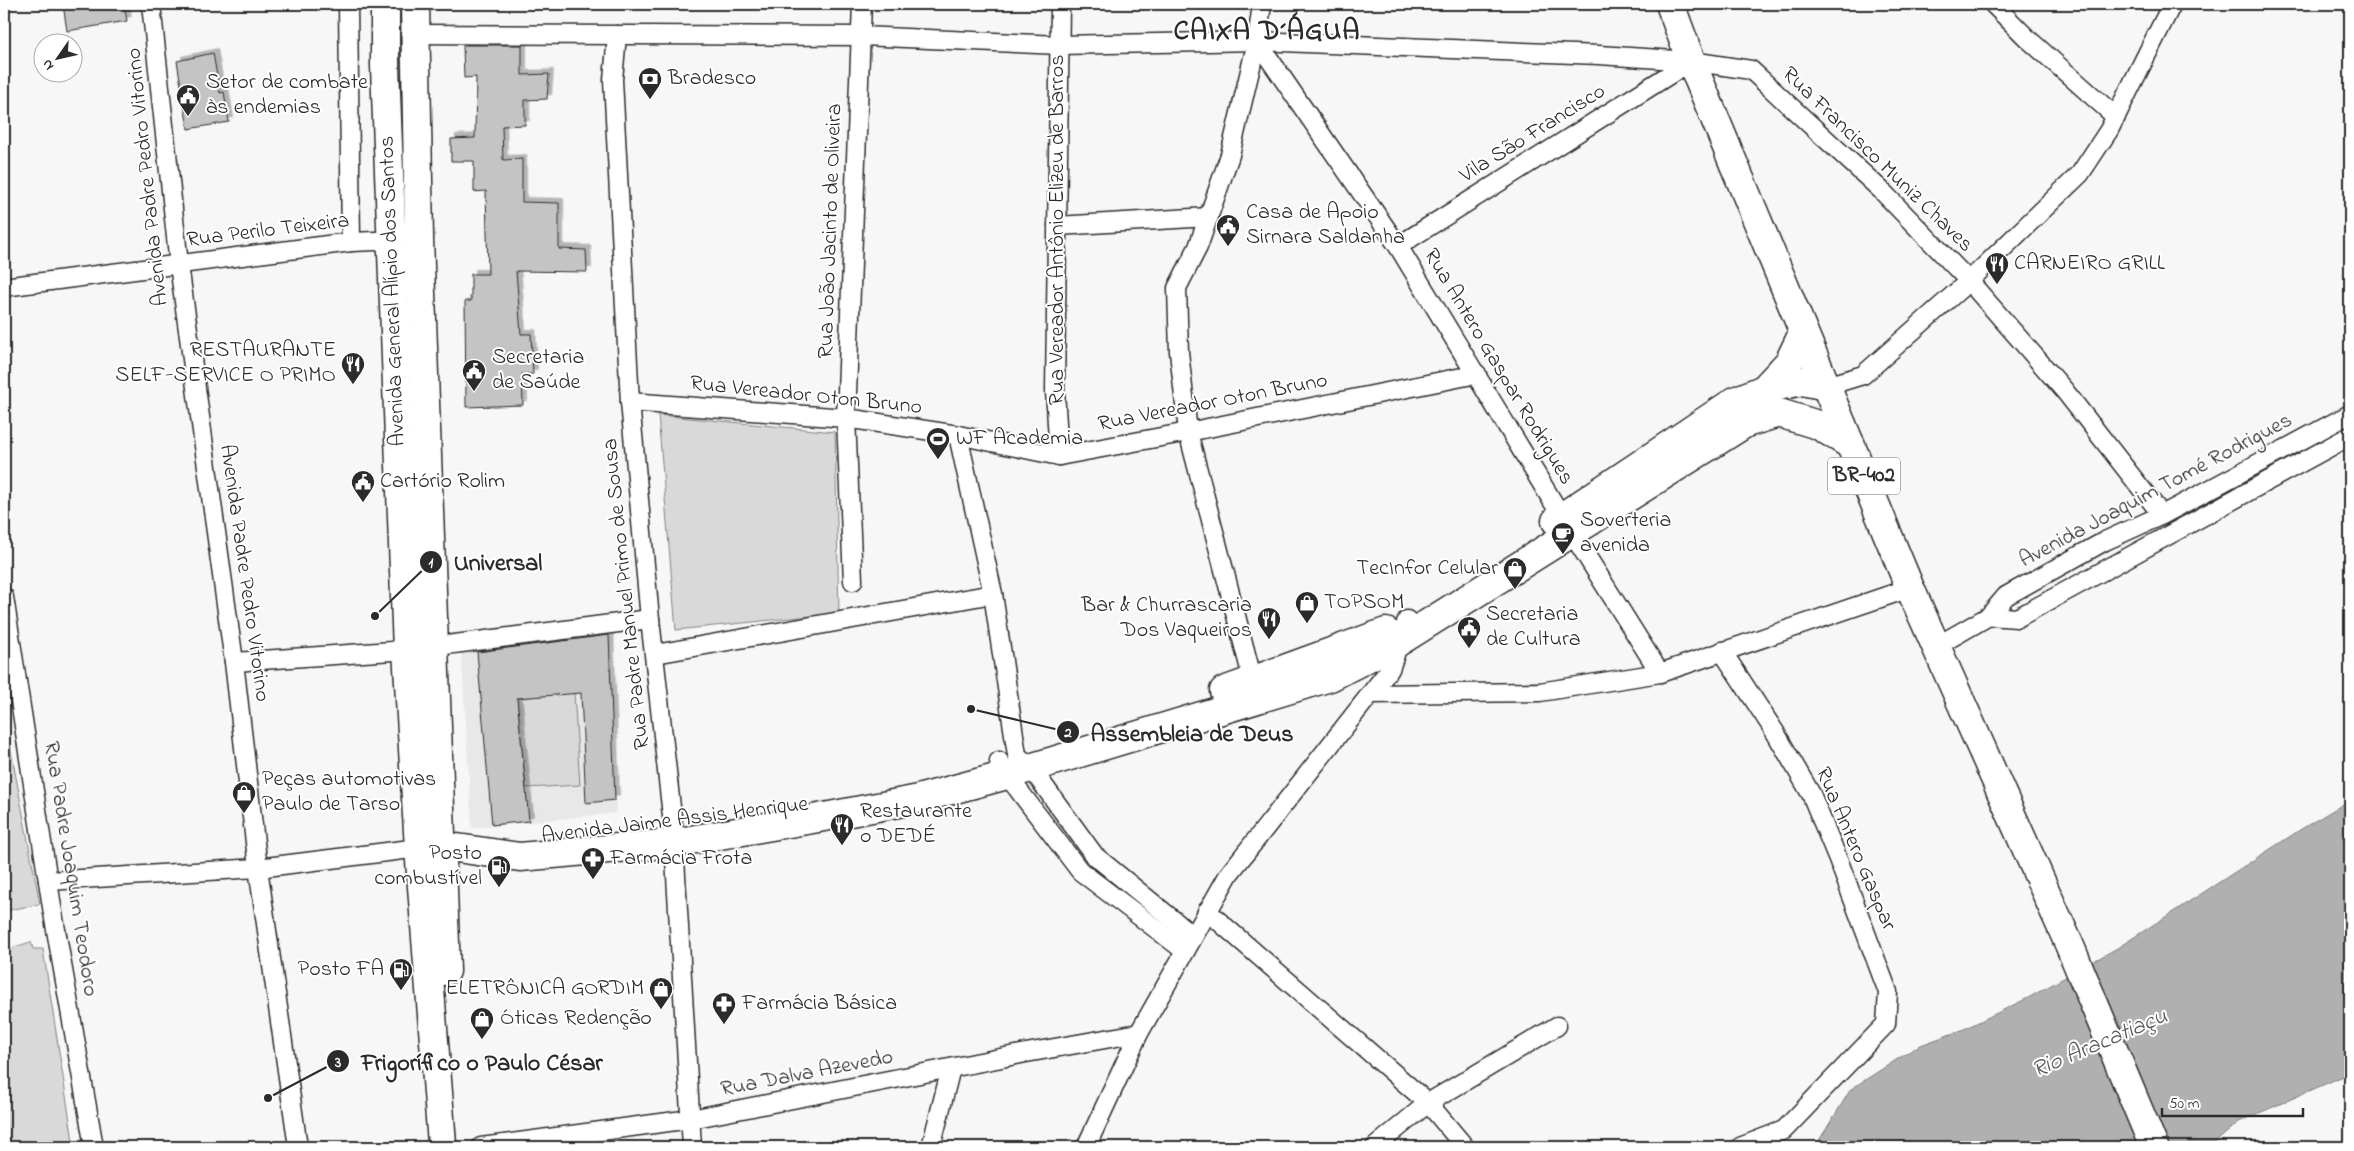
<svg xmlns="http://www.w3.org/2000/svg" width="2354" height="1151" font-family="'Indie Flower',sans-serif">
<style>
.built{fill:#e8e8e8}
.green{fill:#d9d9d9;stroke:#828282}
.water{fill:#b0b0b0;stroke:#7b7b7b}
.building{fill:#c4c4c4;stroke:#2b2b2b;filter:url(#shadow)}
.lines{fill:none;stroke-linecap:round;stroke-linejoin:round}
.street-casing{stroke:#2b2b2b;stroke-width:21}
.primary-casing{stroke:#2b2b2b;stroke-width:31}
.street{stroke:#fff;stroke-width:18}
.primary{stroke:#fff;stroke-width:28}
.labels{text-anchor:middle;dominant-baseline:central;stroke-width:4;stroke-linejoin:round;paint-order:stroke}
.shield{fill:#fff;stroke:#6b6b6b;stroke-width:1}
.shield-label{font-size:21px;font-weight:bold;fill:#2b2b2b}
.poi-label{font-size:22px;fill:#2b2b2b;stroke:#fff;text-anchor:start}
.street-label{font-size:22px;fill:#2b2b2b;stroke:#fff}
.water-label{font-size:24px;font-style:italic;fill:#5a5a5a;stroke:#fff}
.district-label{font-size:28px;font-weight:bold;letter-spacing:1px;fill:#2b2b2b;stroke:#fff}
.leader{fill:none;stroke:#2b2b2b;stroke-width:2}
.callout-dot{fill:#2b2b2b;stroke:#fff;stroke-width:2}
.mark-label{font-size:15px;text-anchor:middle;font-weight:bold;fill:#fff}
.callout-label{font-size:24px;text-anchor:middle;font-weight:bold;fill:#2b2b2b;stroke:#fff;stroke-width:4;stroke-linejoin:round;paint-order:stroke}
</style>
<defs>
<filter id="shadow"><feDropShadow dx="4.5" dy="-4.5" stdDeviation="0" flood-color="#0004"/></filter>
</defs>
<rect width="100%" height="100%" fill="#f7f7f7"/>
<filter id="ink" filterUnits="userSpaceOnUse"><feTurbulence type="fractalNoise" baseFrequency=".02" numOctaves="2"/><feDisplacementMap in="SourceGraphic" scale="10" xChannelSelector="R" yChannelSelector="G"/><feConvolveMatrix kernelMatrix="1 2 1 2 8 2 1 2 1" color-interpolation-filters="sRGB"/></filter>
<g filter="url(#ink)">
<path class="built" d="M608,628L616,813L472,828L461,646Z"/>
<g class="green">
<path d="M658,415L835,432L839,613L676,630Z"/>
<path d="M574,693L580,785L526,788L517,698Z"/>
<path d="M4,714L40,904L4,911Z"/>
<path d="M31,942L33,949H43L74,1147H4V950Z"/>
</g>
<path class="water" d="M2350,800V1073L2239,1122L2210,1147H1815L1851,1089L1918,1046L1962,1030L2028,998L2119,947L2303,828Z"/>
<g class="building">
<path d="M63,4H124L127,21L67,31Z"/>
<path d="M463,45H522V75L549,74L547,99L525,100V125L502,126L503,160L522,159V202L559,203V249L586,250L587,272L516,271L521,334H531L533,374H522L523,405L466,407L465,301H471V274H488L486,191L474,192V161H451V139L475,138L476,77L464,78Z"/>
<path d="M213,53L220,93L224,92L229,122L188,129L177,61Z"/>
<path d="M609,635L615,800L586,803L581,693L517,698L529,821L492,825L477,652Z"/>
</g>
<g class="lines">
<g class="street-casing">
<g id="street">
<path d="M151,4L179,265L234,662L258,868L298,1147"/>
<path d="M348,4L351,242"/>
<path d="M1993,4L2027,38L2116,117"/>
<path d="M416,34L862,36L1059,45L1257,41L1599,55L1691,61L1751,70L1881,190L1969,281L2064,390L2162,515"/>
<path d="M617,35L613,80L630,402L650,619L673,825L692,1147"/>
<path d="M1257,41L1398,246L1562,517L1660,673"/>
<path d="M1057,226L1209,217"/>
<path d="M1398,246L1691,61"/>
<path d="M4,287L351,242L400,240"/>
<path d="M1827,386L1863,375L1969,281L2080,174L2109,130L2172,4"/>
<path d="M630,402L846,418L958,435L1059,456L1188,432L1477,374"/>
<path d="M958,435L993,594L1017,755L1031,768L1095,856L1193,936"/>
<path d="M1059,456L1055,391L1060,4"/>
<path d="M853,581L846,418L862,4"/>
<path d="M4,597L52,907L94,1147"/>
<path d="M1989,616L2017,618L2350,436"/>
<path d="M1935,647L1989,616L2006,596L2105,541L2162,515L2350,414"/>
<path d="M1722,651L1775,732L1811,794L1838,859L1888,992L1886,1024L1784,1130L1740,1147"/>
<path d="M655,654L993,594"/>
<path d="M234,662L407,650L650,619"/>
<path d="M1253,681L1188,432L1179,352L1177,288L1198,247L1230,155L1257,41L1262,4"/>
<path d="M1370,694L1540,692L1660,673L1910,588"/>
<path d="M999,761L1007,775L1080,871L1185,951"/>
<path d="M48,881L258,868L427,847"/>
<path d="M1207,911L1428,1103L1465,1147"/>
<path d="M481,1147L691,1119L1026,1053L1139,1033"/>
<path d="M931,1147L951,1068"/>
<path d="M1086,1147L1139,1033L1229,874L1390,669L1407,620"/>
<path d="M1375,1147L1428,1103L1557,1026"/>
</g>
</g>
<g class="primary-casing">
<g id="primary">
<path d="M385,4V66L407,650L419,848L442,1144L440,1147"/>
<path d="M415,4L419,239L446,971"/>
<path d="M1670,4L1691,61L1910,588L2069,944L2154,1147"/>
<path d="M1764,389L1802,381L1827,386"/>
<path d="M1556,521L1735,401L1764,389L1789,362L1803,333"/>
<path d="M1224,691L1386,632"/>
<path d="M443,846L520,857L673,843L824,817L914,800L1007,775L1330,677L1400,641L1746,423L1779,413L1818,425L1851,445"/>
</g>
</g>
<use href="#street" class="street"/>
<use href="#primary" class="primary"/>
</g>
</g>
<defs>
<g id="bank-pin" transform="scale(1.25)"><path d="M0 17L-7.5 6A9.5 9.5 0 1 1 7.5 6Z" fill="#2b2b2b" stroke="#fff"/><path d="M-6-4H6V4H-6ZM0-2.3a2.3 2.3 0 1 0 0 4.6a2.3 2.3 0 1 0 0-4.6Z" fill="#fff"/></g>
<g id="civic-pin" transform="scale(1.25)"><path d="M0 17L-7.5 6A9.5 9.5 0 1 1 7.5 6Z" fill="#2b2b2b" stroke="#fff"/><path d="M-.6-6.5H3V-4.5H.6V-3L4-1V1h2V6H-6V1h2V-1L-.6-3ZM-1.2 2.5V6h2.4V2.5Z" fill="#fff"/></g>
<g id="restaurant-pin" transform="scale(1.25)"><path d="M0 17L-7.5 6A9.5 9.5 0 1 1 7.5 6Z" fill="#2b2b2b" stroke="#fff"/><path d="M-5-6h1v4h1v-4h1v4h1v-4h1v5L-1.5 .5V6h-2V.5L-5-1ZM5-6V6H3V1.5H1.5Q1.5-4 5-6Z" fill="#fff"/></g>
<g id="stadium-pin" transform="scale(1.25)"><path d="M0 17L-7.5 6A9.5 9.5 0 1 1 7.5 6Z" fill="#2b2b2b" stroke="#fff"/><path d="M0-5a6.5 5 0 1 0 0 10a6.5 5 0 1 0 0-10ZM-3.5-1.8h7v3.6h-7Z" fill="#fff"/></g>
<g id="cafe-pin" transform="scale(1.25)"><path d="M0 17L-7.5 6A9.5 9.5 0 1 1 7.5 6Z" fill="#2b2b2b" stroke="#fff"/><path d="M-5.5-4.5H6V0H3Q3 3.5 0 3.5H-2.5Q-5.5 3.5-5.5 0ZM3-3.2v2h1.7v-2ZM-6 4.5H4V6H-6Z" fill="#fff"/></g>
<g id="shop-pin" transform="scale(1.25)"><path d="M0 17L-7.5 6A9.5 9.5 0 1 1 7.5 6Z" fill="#2b2b2b" stroke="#fff"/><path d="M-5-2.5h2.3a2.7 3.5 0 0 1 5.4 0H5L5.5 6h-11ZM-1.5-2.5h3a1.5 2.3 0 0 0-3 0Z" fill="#fff"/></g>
<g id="pharmacy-pin" transform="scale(1.25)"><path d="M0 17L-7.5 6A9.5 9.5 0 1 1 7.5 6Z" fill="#2b2b2b" stroke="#fff"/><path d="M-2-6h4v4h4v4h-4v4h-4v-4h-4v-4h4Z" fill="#fff"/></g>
<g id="fuel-pin" transform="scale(1.25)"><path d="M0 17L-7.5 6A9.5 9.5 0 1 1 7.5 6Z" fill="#2b2b2b" stroke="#fff"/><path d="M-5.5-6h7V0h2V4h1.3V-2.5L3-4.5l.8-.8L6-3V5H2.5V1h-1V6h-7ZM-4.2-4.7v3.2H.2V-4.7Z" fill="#fff"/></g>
</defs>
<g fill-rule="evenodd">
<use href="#bank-pin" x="650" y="79"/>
<use href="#civic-pin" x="188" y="96"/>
<use href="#civic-pin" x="1228" y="226"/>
<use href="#restaurant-pin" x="1997" y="264"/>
<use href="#restaurant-pin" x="353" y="364"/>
<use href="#civic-pin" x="474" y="371"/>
<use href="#stadium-pin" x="938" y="439"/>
<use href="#civic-pin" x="363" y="482"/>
<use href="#cafe-pin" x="1563" y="534"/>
<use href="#shop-pin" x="1515" y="569"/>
<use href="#shop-pin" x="1307" y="603"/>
<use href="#restaurant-pin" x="1269" y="619"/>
<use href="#civic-pin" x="1469" y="628"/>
<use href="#shop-pin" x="244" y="793"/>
<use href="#restaurant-pin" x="842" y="825"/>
<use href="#pharmacy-pin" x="593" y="859"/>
<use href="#fuel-pin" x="499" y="867"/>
<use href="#fuel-pin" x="401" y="970"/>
<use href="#shop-pin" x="661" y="989"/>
<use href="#pharmacy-pin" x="724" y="1004"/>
<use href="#shop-pin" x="482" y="1019"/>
</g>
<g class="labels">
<rect class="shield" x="1828" y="457.5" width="72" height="37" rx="4"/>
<g class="shield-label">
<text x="1864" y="476">BR-402</text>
</g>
<g class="poi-label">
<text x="668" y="79">Bradesco</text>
<text x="206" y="83">Setor de combate<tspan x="206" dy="25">às endemias</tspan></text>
<text x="1246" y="213">Casa de Apoio<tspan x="1246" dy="25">Sirnara Saldanha</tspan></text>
<text x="2014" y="264">CARNEIRO GRILL</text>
<text x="336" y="351" text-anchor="end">RESTAURANTE<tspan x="336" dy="25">SELF-SERVICE O PRIMO</tspan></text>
<text x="492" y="358">Secretaria<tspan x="492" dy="25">de Saúde</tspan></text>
<text x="956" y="439">WF Academia</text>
<text x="380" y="482">Cartório Rolim</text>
<text x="1580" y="521">Soverteria<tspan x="1580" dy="25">avenida</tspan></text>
<text x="1498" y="569" text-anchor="end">TecInfor Celular</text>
<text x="1324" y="603">TOPSOM</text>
<text x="1252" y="606" text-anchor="end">Bar &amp; Churrascaria<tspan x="1252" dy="25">Dos Vaqueiros</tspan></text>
<text x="1486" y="615">Secretaria<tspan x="1486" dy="25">de Cultura</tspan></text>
<text x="262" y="780">Peças automotivas<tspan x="262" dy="25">Paulo de Tarso</tspan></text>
<text x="860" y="812">Restaurante<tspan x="860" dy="25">o DEDÉ</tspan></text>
<text x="482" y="854" text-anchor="end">Posto<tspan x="482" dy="25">combustível</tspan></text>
<text x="610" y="859">Farmácia Frota</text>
<text x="384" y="970" text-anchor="end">Posto FA</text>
<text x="644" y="989" text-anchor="end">ELETRÔNICA GORDIM</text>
<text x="742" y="1004">Farmácia Básica</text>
<text x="500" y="1019">Óticas Redenção</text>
</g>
<g class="street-label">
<text transform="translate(1533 134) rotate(-32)">Vila São Francisco</text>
<text transform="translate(1877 160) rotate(44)">Rua Francisco Muniz Chaves</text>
<text transform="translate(148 177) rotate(-96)">Avenida Padre Pedro Vitorino</text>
<text transform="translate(1058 230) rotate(-90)">Rua Vereador Antônio Elizeu de Barros</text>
<text transform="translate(268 231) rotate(-7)">Rua Perilo Teixeira</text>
<text transform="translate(831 231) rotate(-88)">Rua João Jacinto de Oliveira</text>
<text transform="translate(393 291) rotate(-92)">Avenida General Alípio dos Santos</text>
<text transform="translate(1498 367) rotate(59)">Rua Antero Gaspar Rodrigues</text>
<text transform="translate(806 396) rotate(6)">Rua Vereador Oton Bruno</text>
<text transform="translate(1213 403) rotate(-11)">Rua Vereador Oton Bruno</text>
<text transform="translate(2156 491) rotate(-28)">Avenida Joaquim Tomé Rodrigues</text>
<text transform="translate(244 573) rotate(82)">Avenida Padre Pedro Vitorino</text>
<text transform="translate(627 594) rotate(-96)">Rua Padre Manuel Primo de Sousa</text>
<text transform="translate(675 821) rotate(-7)">Avenida Jaime Assis Henrique</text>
<text transform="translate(1855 849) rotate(67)">Rua Antero Gaspar</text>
<text transform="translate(70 869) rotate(81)">Rua Padre Joaquim Teodoro</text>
<text transform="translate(807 1074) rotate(-11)">Rua Dalva Azevedo</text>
</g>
<g class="water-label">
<text transform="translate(2100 1044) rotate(-23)">Rio Aracatiaçu</text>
</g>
<g class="district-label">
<text x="1267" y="32">CAIXA D´ÁGUA</text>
</g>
</g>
<path class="leader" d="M375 616L431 562M971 709L1068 732M268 1098L338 1061"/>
<g class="callout-dot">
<circle cx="375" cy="616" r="5"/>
<circle cx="971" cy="709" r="5"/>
<circle cx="268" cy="1098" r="5"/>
<circle cx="431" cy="562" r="12"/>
<circle cx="1068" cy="732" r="12"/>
<circle cx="338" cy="1061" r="12"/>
</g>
<g class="mark-label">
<text x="431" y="567">1</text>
<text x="1068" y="737">2</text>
<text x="338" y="1067">3</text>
</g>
<g class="callout-label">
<text x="498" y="570">Universal</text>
<text x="1192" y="741">Assembleia de Deus</text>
<text x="482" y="1070">Frigorífico o Paulo César</text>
</g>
<rect width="2354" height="1151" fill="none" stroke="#fff" stroke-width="20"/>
<rect x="10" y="10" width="2334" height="1131" fill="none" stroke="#2b2b2b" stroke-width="2" filter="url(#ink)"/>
<g transform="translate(58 58) rotate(236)"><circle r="24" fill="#ffffff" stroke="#aaaaaa"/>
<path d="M0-4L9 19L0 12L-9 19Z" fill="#2b2b2b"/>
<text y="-8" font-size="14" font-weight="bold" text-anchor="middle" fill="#2b2b2b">N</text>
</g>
<path d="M2162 1108v8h141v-8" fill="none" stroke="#2b2b2b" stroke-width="2.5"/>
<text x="2169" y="1108" font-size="15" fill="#2b2b2b" stroke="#ffffff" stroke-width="4" paint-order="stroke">50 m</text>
</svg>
